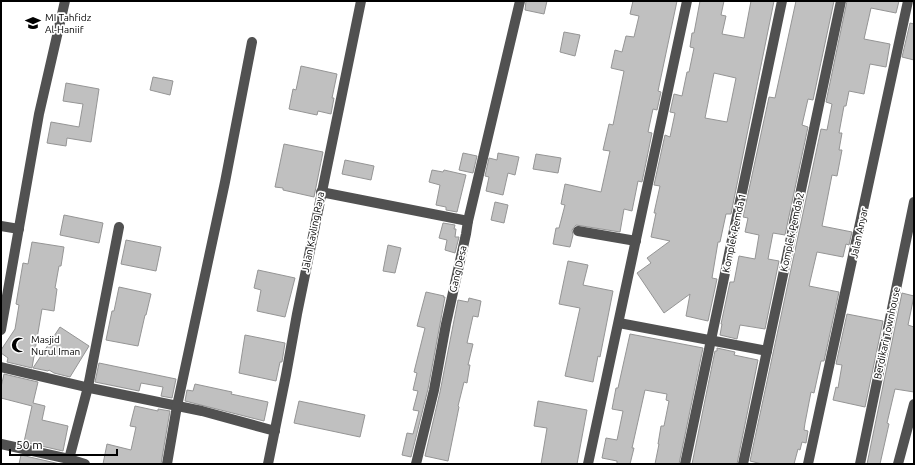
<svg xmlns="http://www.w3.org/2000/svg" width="915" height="465" font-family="Ubuntu,sans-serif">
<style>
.building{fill:#c0c0c0;stroke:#959595;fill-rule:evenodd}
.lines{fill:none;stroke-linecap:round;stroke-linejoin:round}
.minor{stroke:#515151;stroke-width:10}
.labels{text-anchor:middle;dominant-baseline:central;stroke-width:3.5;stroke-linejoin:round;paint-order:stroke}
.poi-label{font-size:10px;fill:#000;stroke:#fff;text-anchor:start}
.street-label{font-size:10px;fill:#000;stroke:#fff}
</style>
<rect width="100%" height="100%" fill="#fff"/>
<g class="building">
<path d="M526,1H547L544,14L525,10Z"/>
<path d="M633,1H677L658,91L661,92L657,110L653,109L648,132L652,133L642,182L638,181L632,211L624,209L620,232L576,225L572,230L573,235L570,247L553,244L556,228H559L565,205L561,204L565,184L601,192L610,151L603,150L609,124L613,125L624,71L611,68L615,50L622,52L626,36L634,37L639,16L630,14Z"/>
<path d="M700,1H724L721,15L726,16L722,34L744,38L751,1H774L731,214H726L720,242H718L712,278L717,279L708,321L686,316L690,294L664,313L637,273L651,263L647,258L670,241L651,237L656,213H654L660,186L654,185L665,135L670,137L675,113L670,112L674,94L682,96L687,72H689L694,48L690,47L692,33H694ZM714,73L736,78L727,122L705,118Z"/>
<path d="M796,1H834L813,100L808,99L802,125L808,127L785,235L773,233L768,259L779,261L765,329L740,325L737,339L720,335L722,324H721L730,282H734L739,256L755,259L759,235L745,232L748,218L743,217L769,97L775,98Z"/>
<path d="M847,1H899L896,13L871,8L864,39L890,44L886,67L870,64L864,94L849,91L846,106H844L839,133H842L839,150H842L837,176L832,175L822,226L852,232L849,245L846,244L843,257L817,252L809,286L839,292L824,361H821L814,393L811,392L805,423L804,430L808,431L806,443L802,442L800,450L798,449L794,464H762L750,461L821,129L827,130L832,104L826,102Z"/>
<path d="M910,23L914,24V60L902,57Z"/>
<path d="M564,32L580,35L575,56L560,52Z"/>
<path d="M301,66L337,74L332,98H334L331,114L318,111L317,115L289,109L293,89L296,90Z"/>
<path d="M153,77L173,81L170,95L150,90Z"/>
<path d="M66,83L99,89L91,142L67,138L66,146L47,143L51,122L79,127L83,104L63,101Z"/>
<path d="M284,144L323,152L314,197L283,190V188L275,187Z"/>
<path d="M463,153L477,156L473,173L459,170Z"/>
<path d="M498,153L519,157L515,175L508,173L503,195L486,191L489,177L485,176L489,158L497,160Z"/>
<path d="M536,154L561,158L558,173L533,169Z"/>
<path d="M345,160L374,166L371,180L342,174Z"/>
<path d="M432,170L443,172L444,170L466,175L457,212L446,210V207L436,205L440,185L429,182Z"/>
<path d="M495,202L508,205L504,223L491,220Z"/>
<path d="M64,215L103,223L99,243L60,235Z"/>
<path d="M443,223L455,225L454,229H456L455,237H459L455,253L445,250L447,240L439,238Z"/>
<path d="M126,240L161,247L156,271L121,264Z"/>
<path d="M32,242L64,247L61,266H59L55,288L57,289L54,311L42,309L32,368L7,362L8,358L1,353V350L15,329L19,305L16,304L23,263L28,264Z"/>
<path d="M388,245L401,248L395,273L383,271Z"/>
<path d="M568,261L588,265L583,285L613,291L600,357L598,356L593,382L565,376L580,308L559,304Z"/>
<path d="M258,270L295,278L285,317L257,311L261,290L254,288Z"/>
<path d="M119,287L151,294L146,315H145L138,346L106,340L112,311H114Z"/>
<path d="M426,292L444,296L443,297H445L428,389L411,457L402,455L407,433L413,434L419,411L413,410L418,391L413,390L417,373L414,372L425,328L417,326Z"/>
<path d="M902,293L914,296L908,325L914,327V392L895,389L887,423L889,424L880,464H867Z"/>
<path d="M469,298L481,301L478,317L473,316L467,343L473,344L468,365H470L467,383L464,382L458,406L459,407L448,461L425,456L440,392L458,300L468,302Z"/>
<path d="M847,314L883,321L865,407L833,400L836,387L838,388L842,365L836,364Z"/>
<path d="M60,327L89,346L70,377L54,373L49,370L48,371L33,368Z"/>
<path d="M630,334L703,348L679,464H655L659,444H658L661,426H664L669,401L666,400L667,394L645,390L632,448H634L630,464H617V461L602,458L606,438L617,440L623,411L612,409L616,388H618Z"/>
<path d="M245,335L285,343L282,362H280L276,381L239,373Z"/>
<path d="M717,348L735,352L734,355L758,360L737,464H692L715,351H717Z"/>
<path d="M99,363L176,379L172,398L161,396L163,387L141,383L139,391L95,382Z"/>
<path d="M4,374L38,382L33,403L45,406L42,420L68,426L63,451L24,442L32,406L1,398V387Z"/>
<path d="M195,384L232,392L231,394L268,402L264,421L185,401L187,390L193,391Z"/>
<path d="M299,401L365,415L360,437L294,423Z"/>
<path d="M538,401L587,410L577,464H541L547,428L534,426Z"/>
<path d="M135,406L158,411V409L170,411L161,464H103L107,444L131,450L136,427L130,426Z"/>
<path d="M21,455L60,464H19Z"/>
</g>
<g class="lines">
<g class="minor">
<path d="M321,192L468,221"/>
<path d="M1,226L19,229"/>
<path d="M578,231L636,241"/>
<path d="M619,323L767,351"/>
<path d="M1,330L39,114L65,1"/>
<path d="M1,367L90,388L202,411L275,431"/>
<path d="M1,444L69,459"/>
<path d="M85,464L69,459L88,387L119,227"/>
<path d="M167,464L177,406L225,182L252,42"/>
<path d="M268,464L286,375L297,314L361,1"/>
<path d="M416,464L434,390L446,324L466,234L468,221L520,1"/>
<path d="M588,464L687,1"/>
<path d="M685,464L782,1"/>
<path d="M743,464L841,1"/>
<path d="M808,464L908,1"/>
<path d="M860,464L914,202"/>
<path d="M898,464L914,404"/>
</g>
</g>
<defs>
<g id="school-bare" transform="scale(1.2)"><path d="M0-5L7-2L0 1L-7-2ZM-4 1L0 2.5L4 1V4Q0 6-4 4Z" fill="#000" stroke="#fff" stroke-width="2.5" paint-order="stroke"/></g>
<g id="mosque-bare" transform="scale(1.2)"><path d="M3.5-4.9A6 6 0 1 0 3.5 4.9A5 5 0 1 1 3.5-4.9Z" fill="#000" stroke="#fff" stroke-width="2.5" paint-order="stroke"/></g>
</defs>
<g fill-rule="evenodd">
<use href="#school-bare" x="33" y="23"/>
<use href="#mosque-bare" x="19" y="345"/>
</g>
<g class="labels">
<g class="poi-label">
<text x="45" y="17">MI Tahfidz<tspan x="45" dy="12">Al-Haniif</tspan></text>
<text x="31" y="339">Masjid<tspan x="31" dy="12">Nurul Iman</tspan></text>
</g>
<g class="street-label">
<text transform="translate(313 232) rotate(-79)">Jalan Kavling Raya</text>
<text transform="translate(792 232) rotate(-78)">Komplek Pemda 2</text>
<text transform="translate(734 233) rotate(-78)">Komplek Pemda 1</text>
<text transform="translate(859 233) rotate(-78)">Jalan Anyar</text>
<text transform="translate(458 269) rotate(-77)">Gang Desa</text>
<text transform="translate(887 333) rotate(-78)">Berdikari Townhouse</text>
</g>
</g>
<rect width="915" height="465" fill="none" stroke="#000000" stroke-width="4"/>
<path d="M10 449v6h107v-6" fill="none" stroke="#000000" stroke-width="2"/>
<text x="16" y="449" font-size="12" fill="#000000" stroke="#ffffff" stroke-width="3" paint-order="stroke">50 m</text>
</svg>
